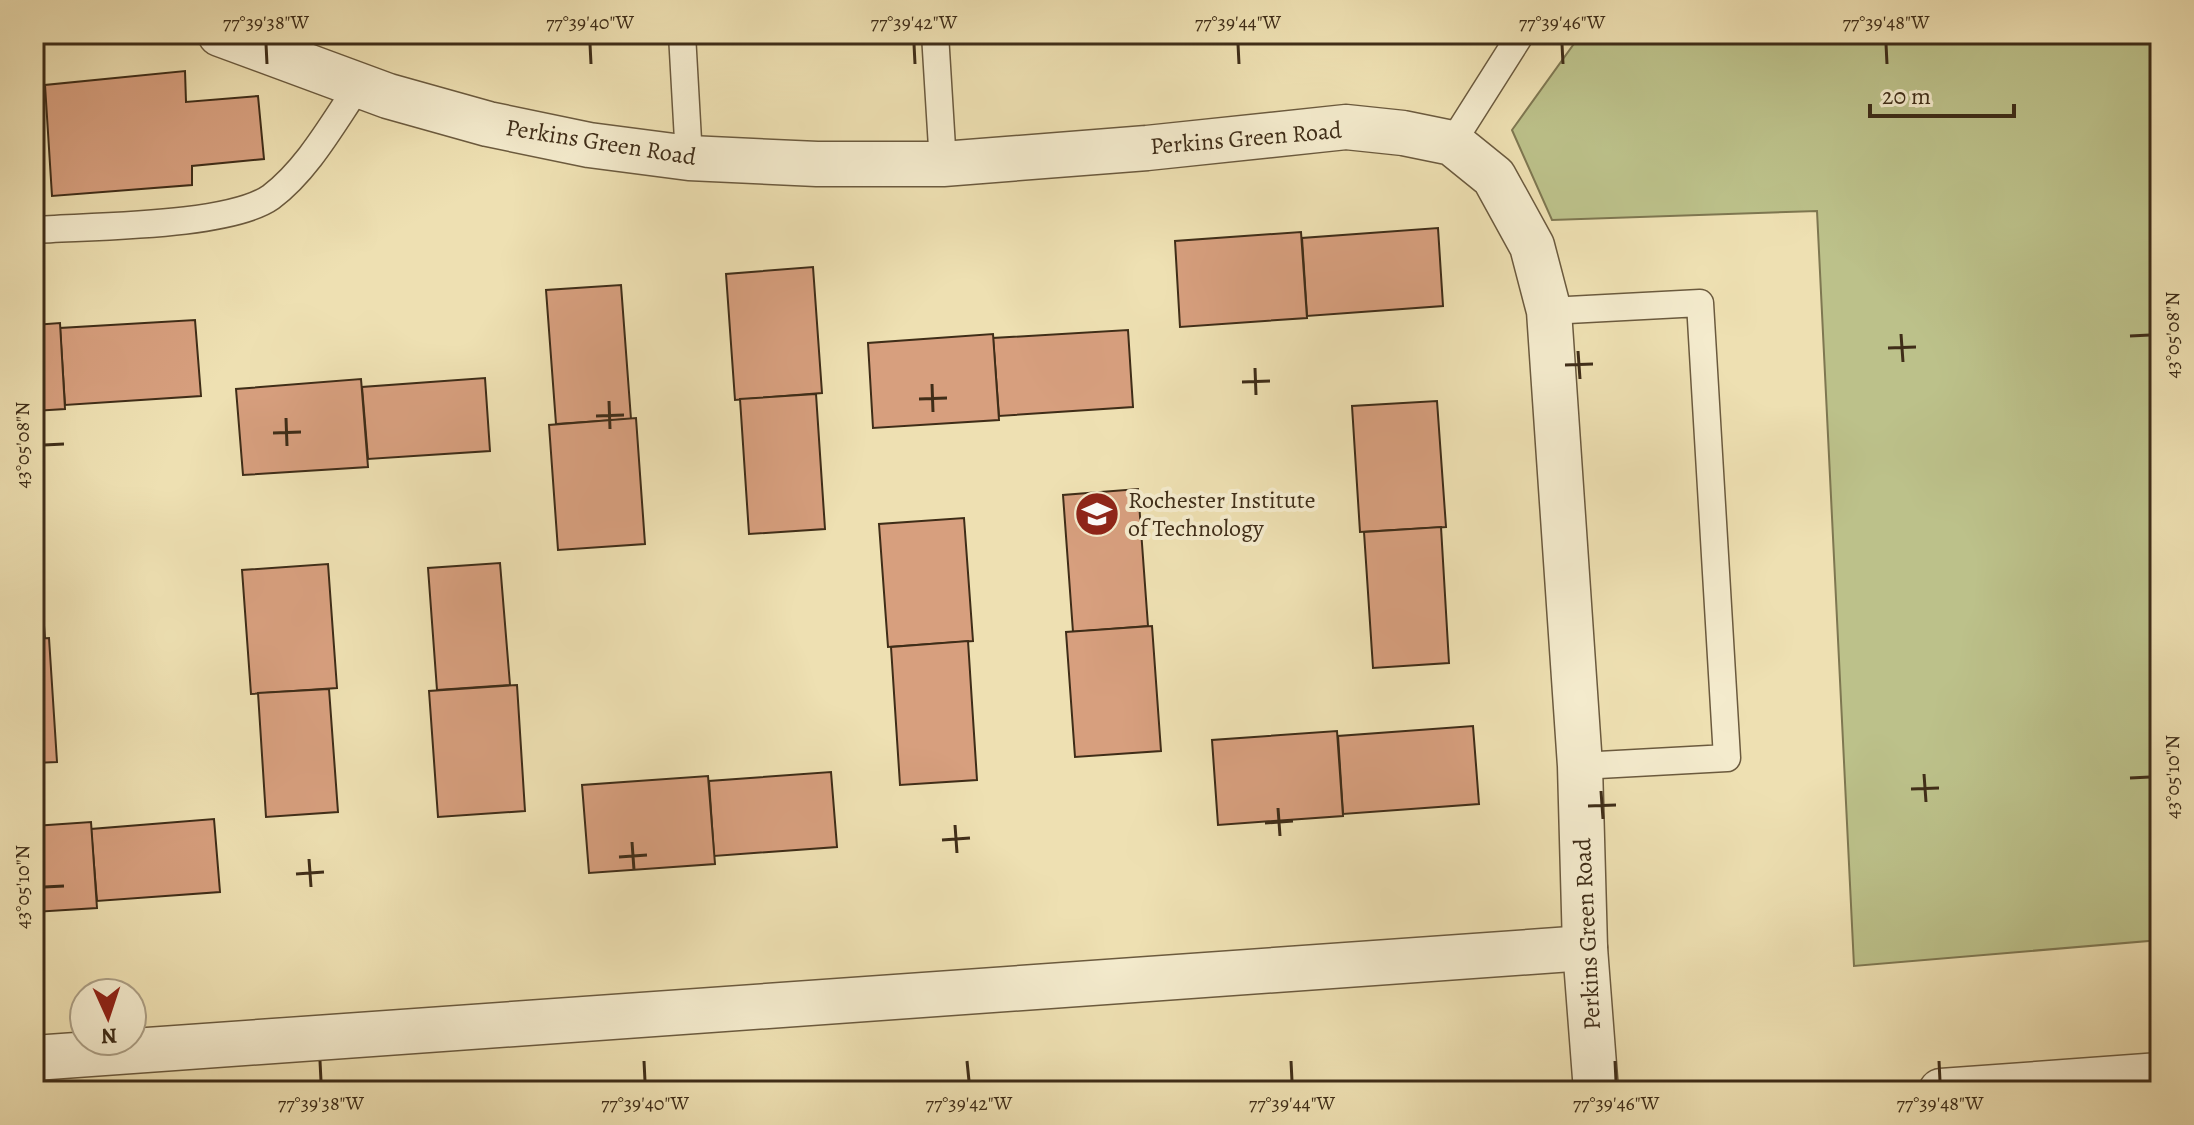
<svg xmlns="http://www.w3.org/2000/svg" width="2194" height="1125" font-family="Alegreya,serif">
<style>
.green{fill:#bcc18a;stroke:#7e7751;stroke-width:2}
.building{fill:#d79f7e;stroke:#3f2d18;stroke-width:2}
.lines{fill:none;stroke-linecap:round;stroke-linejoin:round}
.service-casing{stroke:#6b5a3e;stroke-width:29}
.minor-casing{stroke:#6b5a3e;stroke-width:47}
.service{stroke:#f4ebcd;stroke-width:26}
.minor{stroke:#f4ebcd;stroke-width:44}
.ticks{fill:none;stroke:#3f2d18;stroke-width:3}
.labels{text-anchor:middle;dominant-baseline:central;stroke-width:8;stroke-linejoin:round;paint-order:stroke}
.street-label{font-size:24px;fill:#3f2d18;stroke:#f4ebcd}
.poi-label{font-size:24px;fill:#3f2d18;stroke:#f4ebcd;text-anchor:start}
.neatline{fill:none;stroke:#3f2d18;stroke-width:3}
.ticks-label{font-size:20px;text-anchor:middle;fill:#3f2d18}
</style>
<rect width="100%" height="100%" fill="#eee0b2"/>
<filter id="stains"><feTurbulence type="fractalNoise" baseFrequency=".0025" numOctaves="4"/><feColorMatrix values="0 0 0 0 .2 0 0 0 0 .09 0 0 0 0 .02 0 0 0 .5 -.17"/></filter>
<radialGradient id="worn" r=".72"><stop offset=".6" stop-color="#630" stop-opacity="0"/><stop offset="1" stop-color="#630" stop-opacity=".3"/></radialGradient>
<path class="green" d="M1581,34H2160V940L1854,966L1817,211L1552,220L1512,130Z"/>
<g class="building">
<path d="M185,71L186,102L258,96L264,159L192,166V185L52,196L45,85Z"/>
<path d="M1438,228L1443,306L1307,316L1302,238Z"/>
<path d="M1301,232L1307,318L1180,327L1175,241Z"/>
<path d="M813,267L822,393L735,400L726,274Z"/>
<path d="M621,285L631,419L556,424L546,290Z"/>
<path d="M195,320L201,396L65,405L60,328Z"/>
<path d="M60,323L65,409L34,411V325Z"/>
<path d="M1128,330L1133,407L999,416L993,338Z"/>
<path d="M993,334L999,420L873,428L868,343Z"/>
<path d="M485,378L490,451L368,459L362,387Z"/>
<path d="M361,379L368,467L243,475L236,389Z"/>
<path d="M816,394L825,529L749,534L740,399Z"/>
<path d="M1437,401L1446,527L1360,532L1352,406Z"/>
<path d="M636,418L645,544L558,550L549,425Z"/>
<path d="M1138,489L1148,626L1073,632L1063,495Z"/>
<path d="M34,502L45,638L34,639Z"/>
<path d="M964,518L973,641L888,647L879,524Z"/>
<path d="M1441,527L1449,663L1373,668L1364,532Z"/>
<path d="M500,563L510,685L437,690L428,568Z"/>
<path d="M328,564L337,688L251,694L242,570Z"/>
<path d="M1152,626L1161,751L1075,757L1066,632Z"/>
<path d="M49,638L57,762L34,763V639Z"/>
<path d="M968,641L977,780L900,785L891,647Z"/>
<path d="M517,685L525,811L438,817L429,691Z"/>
<path d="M329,689L338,812L266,817L258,693Z"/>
<path d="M1473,726L1479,804L1343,814L1338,736Z"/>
<path d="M1337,731L1343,816L1218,825L1212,740Z"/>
<path d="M831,772L837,847L714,856L709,781Z"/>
<path d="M708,776L715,864L589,873L582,785Z"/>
<path d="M214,819L220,892L97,901L91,829Z"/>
<path d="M91,822L97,908L34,912V826Z"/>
</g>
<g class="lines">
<g class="service-casing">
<g id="service">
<path d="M682,34L689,158"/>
<path d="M935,34L943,164"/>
<path d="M1452,143L1521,34"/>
<path d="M34,230C90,226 229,227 271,197C308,169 333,123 359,85"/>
<path d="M1549,311L1700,303L1727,758L1580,766"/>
</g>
</g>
<g class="minor-casing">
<g id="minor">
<path d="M220,34L388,96L488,124L589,145L689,158L817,164H943L1147,148L1346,127L1403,133L1452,143L1494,177L1532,246L1549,311L1580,766L1585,948L1596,1091"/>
<path d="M34,1058L1585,948"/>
<path d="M1941,1091L2160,1075"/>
</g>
</g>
<use href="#service" class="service"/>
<use href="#minor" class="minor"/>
</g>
<path class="ticks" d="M266,44L267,64M590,44L591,64M914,44L915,64M1238,44L1239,64M1562,44L1563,64M1886,44L1887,64M1901,334L1903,362M2130,336L2150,335M1888,348L1916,347M1578,351L1580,379M1565,365L1593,364M1255,368L1256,395M1242,382L1270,381M932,384L933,412M919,399L947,398M609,401L610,429M596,416L624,415M286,418L287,446M273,433L301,432M44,445L64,444M1924,774L1926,802M2130,778L2150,777M1911,789L1939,788M1601,791L1603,819M1588,806L1616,805M1278,808L1280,836M1265,823L1293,821M955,825L957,853M942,840L970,838M632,842L634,870M619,857L647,855M309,859L311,887M296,874L324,872M44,887L64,886M320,1061L321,1081M644,1061L645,1081M967,1061L969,1081M1291,1061L1292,1081M1615,1061L1616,1081M1939,1061L1940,1081"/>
<defs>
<g id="university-disc" transform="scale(2.3)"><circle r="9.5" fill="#8f2418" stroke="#f4ebcd"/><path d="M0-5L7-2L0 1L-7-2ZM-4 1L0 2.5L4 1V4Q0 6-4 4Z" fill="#fff"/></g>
</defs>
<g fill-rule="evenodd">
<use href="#university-disc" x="1097" y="514"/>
</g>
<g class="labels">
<g class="street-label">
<text transform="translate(1246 138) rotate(-5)">Perkins Green Road</text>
<text transform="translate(601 142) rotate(9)">Perkins Green Road</text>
<text transform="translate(1587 934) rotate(-93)">Perkins Green Road</text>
</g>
<g class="poi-label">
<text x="1128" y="500">Rochester Institute<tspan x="1128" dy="28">of Technology</tspan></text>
</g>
</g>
<rect width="2194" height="1125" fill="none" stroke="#eee0b2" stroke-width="88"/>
<g transform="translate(108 1017) rotate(177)"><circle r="38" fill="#f4ebcd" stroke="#ac9f85" stroke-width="2"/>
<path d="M0-6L14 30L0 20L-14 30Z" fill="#8f2418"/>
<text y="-12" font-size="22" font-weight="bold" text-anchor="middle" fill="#3f2d18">N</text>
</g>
<path d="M1870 104v12h144v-12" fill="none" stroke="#3f2d18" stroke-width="4"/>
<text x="1882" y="104" font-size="24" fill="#3f2d18" stroke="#f4ebcd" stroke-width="6" paint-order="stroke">20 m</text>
<rect x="44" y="44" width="2106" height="1037" class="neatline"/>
<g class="ticks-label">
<text x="266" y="29">77°39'38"W</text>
<text x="590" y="29">77°39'40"W</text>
<text x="914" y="29">77°39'42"W</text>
<text x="1238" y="29">77°39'44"W</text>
<text x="1562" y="29">77°39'46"W</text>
<text x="1886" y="29">77°39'48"W</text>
<text transform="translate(2172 335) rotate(-90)" y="7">43°05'08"N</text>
<text transform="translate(22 445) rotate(-90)" y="7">43°05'08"N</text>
<text transform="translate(2172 777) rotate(-90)" y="7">43°05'10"N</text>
<text transform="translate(22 887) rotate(-90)" y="7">43°05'10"N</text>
<text x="321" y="1110">77°39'38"W</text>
<text x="645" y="1110">77°39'40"W</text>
<text x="969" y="1110">77°39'42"W</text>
<text x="1292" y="1110">77°39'44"W</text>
<text x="1616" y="1110">77°39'46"W</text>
<text x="1940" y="1110">77°39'48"W</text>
</g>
<rect width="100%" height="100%" filter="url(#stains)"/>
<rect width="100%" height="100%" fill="url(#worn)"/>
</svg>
